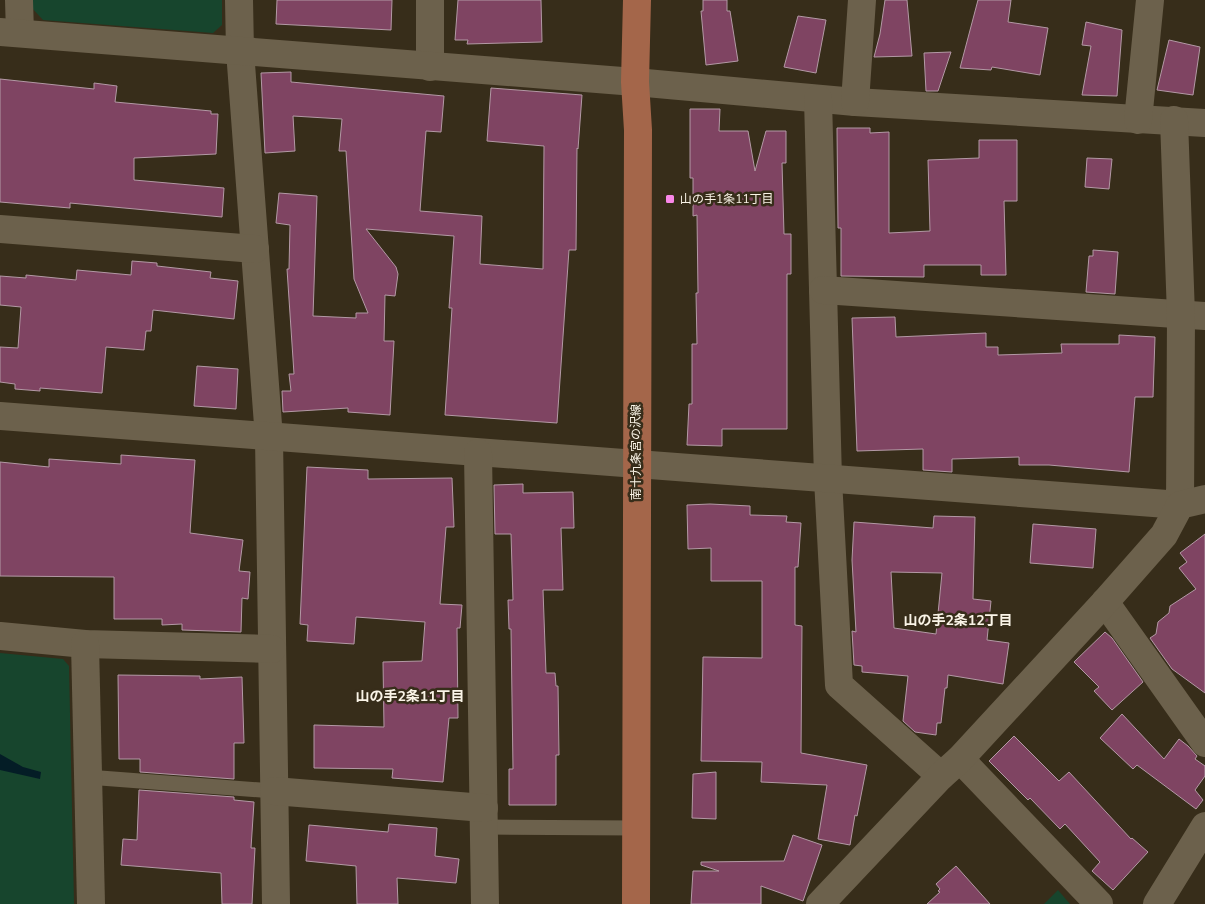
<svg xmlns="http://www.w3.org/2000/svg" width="1205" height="904" font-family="'Nunito Sans','Noto Sans JP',sans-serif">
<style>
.green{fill:#17452d}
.water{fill:#041d26}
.building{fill:#7f4462;stroke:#b399a5;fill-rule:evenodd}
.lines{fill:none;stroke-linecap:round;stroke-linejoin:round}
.service{stroke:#6c614c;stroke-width:15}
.minor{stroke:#6c614c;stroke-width:28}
.primary{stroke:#a4664a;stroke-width:28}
.poi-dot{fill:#f987e9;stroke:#372d1a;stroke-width:2}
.labels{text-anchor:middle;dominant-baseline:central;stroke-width:5;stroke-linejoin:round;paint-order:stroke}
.poi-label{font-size:12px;fill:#faf4e7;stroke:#372d1a;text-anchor:start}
.street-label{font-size:12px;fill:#faf4e7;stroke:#372d1a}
.neighbourhood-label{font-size:14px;font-weight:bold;fill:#faf4e7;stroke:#372d1a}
</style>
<rect width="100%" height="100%" fill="#372d1a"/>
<g class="green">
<path d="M31,0H222V25L213,33L43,20L32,8Z"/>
<path d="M0,653L63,659L69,666L74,904H0Z"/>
<path d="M1058,890L1070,904H1044Z"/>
</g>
<path class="water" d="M0,754L23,767L41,772L40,779L0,770Z"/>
<g class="building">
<path d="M277,0H392L391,30L276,24Z"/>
<path d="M458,0H541L542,42L467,44L468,40H455Z"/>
<path d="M703,0H727V11H730L738,61L706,65L701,11H703Z"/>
<path d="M885,0H907L912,56L874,57L880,34Z"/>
<path d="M978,0H1011L1008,22L1048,28L1040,75L992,67L991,70L960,68Z"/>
<path d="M798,16L826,20L816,73L784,67Z"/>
<path d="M1086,22L1122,30L1117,96L1082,95L1091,46L1082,45Z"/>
<path d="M1169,40L1200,47L1193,95L1157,90Z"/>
<path d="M951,52L938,91H926L924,53Z"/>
<path d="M291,72V82L444,96L441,132L426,131L420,211L482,216L480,264L543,269L544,146L487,141L491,88L582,95L578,149L577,148L576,250H569L557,423L445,415L452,308H449L454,236L366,229L396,267L398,274L395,296L385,295L384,341H394L390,415L348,412V408L283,412L282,391H291L289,374H294L287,269H289L290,225L276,223L279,193L317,196L313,316L356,318V313H368L354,279L346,151H339L342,119L293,116L295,151L265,153L261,73Z"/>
<path d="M0,79L94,89V83L117,86L115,102L211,111V114H218L216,154L134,158V180L224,188L222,217L70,203V208L0,202Z"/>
<path d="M690,109H720L719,131H748L755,171L766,131H786V163H782L784,234H791V274H787V429H722V446L687,445L689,404H692V344H697L696,293H698L697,215L693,216V178H690Z"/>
<path d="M837,128H870V133L889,132V233L930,231L928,160L979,158V140H1017V201H1004L1006,275H981V265H924V277L841,276V228H838Z"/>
<path d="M1087,158L1112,159L1109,189L1085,187Z"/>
<path d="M1093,250L1118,252L1115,294L1086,292L1089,256H1093Z"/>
<path d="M132,261L157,263V266L211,272L210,278L238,281L234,319L153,310L151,331H146L144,350L106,347L102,393L40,388V391L15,389V384L0,382V347L18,348L21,307L0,305V276L26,278V275L76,280L77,270L131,275Z"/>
<path d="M895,317L896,337L986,333V347H998V355L1062,353L1061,344H1119V335L1155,337L1153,397H1135L1129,472L1049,465H1019V457L952,459V472L923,470V449L857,451L852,318Z"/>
<path d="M197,366L238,369L236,409L194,406Z"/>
<path d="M121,455L195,460L190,533L243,540L239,571L250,572L248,599L242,598L241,632L182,630V624L162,625V619H114V577L0,576V462L49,467V459L121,464Z"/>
<path d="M307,467L368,470V479L452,478L454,527H446L440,604L462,605L460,628H457L458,718H449L443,782L392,778L393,769L314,768V725L384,727L383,662L422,661L425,622L356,617L354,644L307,641L308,625L300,624Z"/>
<path d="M523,484V493L573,492L574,528H561L563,590H543L546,673H555L556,686H558L559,755H556V805H509V769H513L511,629H509L508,600H513L511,534H495L494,485Z"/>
<path d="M710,504L750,506V515L787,516L786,522L801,523L798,567H795V625L802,626L801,753L867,765L857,816L855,815L850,845L818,839L827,785L761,782L762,762L701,761L703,657L762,658V581H711V548L688,549L687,505Z"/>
<path d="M934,516L975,517L973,599L991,601L987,640L1009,643L1003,684L948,675L947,688H945L941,723H937L936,735L915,732L903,721L908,676L862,672V666L854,665L852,631L856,632L852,560L854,522L933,528ZM891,572L942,573L936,634L894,628Z"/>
<path d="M1033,524L1096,529L1093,568L1030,563Z"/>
<path d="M1205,534V693L1172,669L1150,638L1156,634L1158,622L1169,613L1170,606L1196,589L1179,568L1187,562L1180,553Z"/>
<path d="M1105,632L1112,638L1143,682L1112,710L1094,691L1099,687L1074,662Z"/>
<path d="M118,675L200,676V679L242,677L244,743H234V779L140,772V759H119Z"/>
<path d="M1122,714L1164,759L1179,739L1188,746L1197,756L1195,759L1205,766V776L1195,790L1203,800L1196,809L1137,765L1133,769L1100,738Z"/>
<path d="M1014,736L1059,781L1069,772L1131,839L1132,838L1148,852L1113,890L1092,871L1100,862L1065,824L1060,829L1030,798L1028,800L989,761Z"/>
<path d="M716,772V819L692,818L693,774Z"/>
<path d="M139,790L234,797V800L254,802L251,848H255L252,904H222L221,873L121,865L123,839L137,840Z"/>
<path d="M389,824L437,828L435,856L459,859L456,883L397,878L398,904H357L356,866L306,861L309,825L388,832Z"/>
<path d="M793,835L822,845L803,901L761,886V904H691L693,871H719L701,865V862L784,861Z"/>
<path d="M956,866L990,904H927L940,892L938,891L940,889L936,884Z"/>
</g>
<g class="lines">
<g class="service">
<path d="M87,777L274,791"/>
<path d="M484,827L637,828"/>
</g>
<g class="minor">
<path d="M19,0L20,33"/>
<path d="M239,0L240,51L269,438L276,904"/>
<path d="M430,0V67"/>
<path d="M0,32L635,82L855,102L1205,123"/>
<path d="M818,99L828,479L839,685L941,776"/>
<path d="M855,102L862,0"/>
<path d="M1138,120L1150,0"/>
<path d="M0,229L255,249"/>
<path d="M823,290L1205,316"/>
<path d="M0,416L1180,505L1181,315L1174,120"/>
<path d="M478,453L485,904"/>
<path d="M1105,602L1205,743"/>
<path d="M0,636L85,644L272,649"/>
<path d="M85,644L91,904"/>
<path d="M960,759L1099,904"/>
<path d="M274,791L484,808"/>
<path d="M820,904L941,776L960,759L1105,602L1164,535L1180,505L1205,499"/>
<path d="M1157,904L1205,826"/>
</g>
<path class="primary" d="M636,904L638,130L635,82L637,0"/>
</g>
<rect class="poi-dot" x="665" y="194" width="10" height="10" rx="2.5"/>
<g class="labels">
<g class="poi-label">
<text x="680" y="199">山の手1条11丁目</text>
</g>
<g class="street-label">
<text transform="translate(636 452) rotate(-90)">南十九条宮の沢線</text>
</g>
<g class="neighbourhood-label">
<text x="958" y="620">山の手2条12丁目</text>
<text x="410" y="696">山の手2条11丁目</text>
</g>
</g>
</svg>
